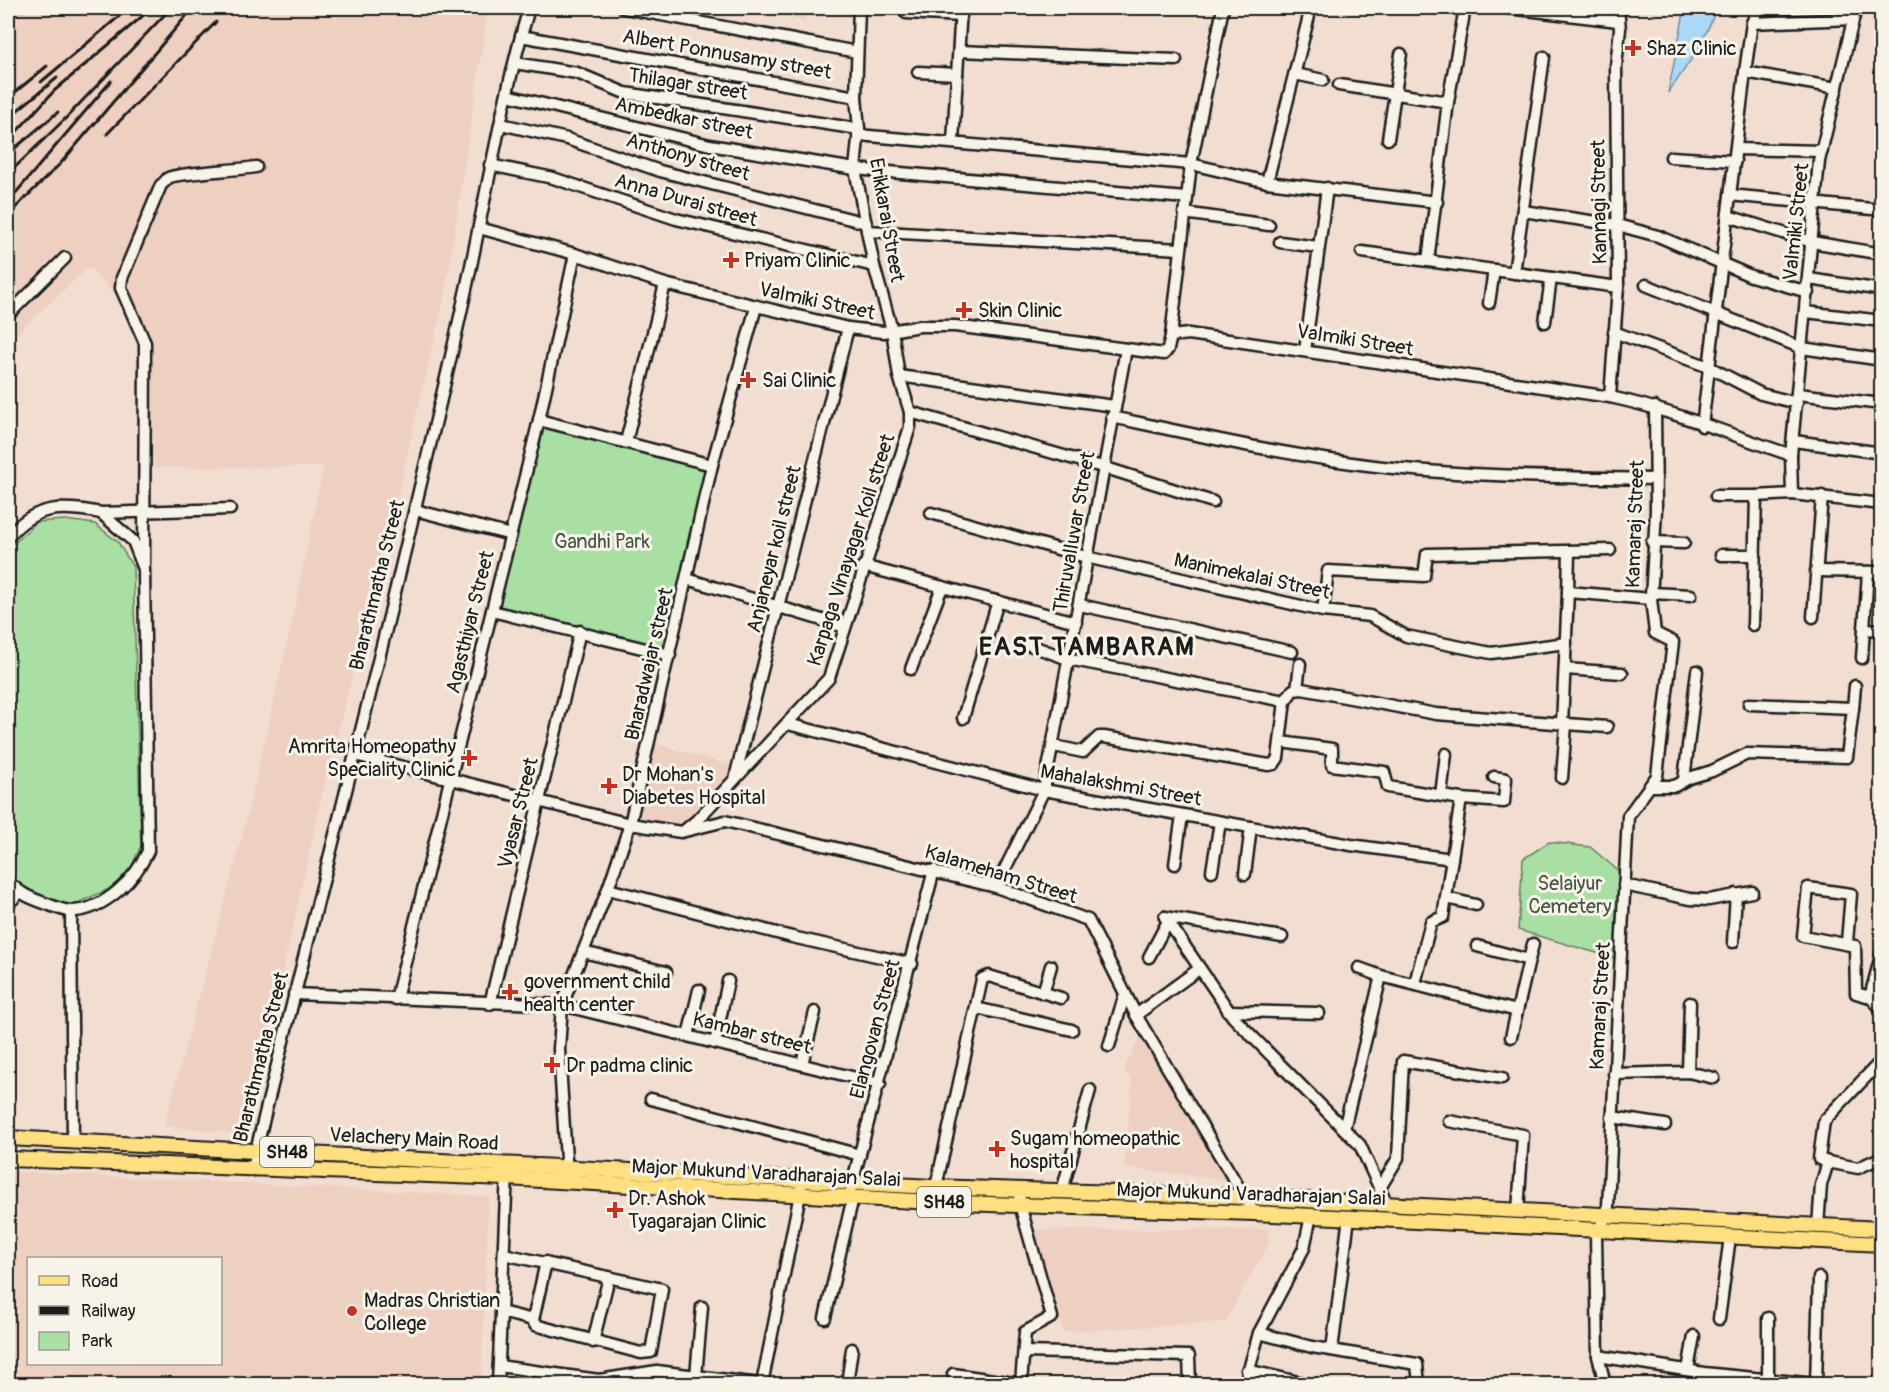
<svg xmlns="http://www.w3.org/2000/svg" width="1889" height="1392" font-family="Pangolin,sans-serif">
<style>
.built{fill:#eed0c1;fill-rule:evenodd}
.green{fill:#a8dfa3;stroke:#627e60;stroke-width:1.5}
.water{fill:#aad8f6;stroke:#718d9f;stroke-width:1.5}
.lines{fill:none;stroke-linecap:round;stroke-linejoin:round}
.minor-casing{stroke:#1c1c1c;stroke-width:15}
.major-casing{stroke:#1c1c1c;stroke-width:18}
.minor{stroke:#f7f3e8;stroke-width:10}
.major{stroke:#ffdf80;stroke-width:14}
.rail{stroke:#1c1c1c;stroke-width:3}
.poi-dot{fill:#c8321e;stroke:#f7f3e8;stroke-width:2}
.labels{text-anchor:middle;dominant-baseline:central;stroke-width:6;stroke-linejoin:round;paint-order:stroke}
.shield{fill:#f7f3e8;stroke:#5e5c59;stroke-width:1.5}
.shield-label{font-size:18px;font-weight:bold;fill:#1c1c1c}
.poi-label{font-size:20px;fill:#1c1c1c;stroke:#f7f3e8;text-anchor:start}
.street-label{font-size:20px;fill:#1c1c1c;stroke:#f7f3e8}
.park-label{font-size:20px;fill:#465644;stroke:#f7f3e8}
.district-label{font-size:26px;font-weight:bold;letter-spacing:1.5px;fill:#1c1c1c;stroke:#f7f3e8}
</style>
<rect width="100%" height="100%" fill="#f2ded1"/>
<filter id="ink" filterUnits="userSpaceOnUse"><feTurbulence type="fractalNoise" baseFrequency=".0167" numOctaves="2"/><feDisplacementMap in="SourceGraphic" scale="12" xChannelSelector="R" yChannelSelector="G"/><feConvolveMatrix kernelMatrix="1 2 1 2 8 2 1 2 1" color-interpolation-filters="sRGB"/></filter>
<g filter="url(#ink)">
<g class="built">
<path d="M8,8H488L446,290L398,494L320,804L247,1134L164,1126L243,833L292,622L323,467L154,468L148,330L89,267L8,342Z"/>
<path d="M754,8H805V22Z"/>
<path d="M654,743L730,765L726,777L680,830L637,816Z"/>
<path d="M1142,1033L1228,1180L1124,1168L1132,1082L1124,1069Z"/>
<path d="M8,1171L489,1196L481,1384H8ZM220,1258V1364H28V1258Z"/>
<path d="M1268,1229L1270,1242L1225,1322L1063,1332L1035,1230Z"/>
</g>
<g class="green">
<path d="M538,424L710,464L670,655L492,611Z"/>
<path d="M65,520L95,524L118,542L133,567L141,846L128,874L107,890L73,905L40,897L11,877L8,869V549L37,522Z"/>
<path d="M1549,842L1590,847L1621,873L1617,959L1518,930L1523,859Z"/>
</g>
<path class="water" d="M1685,8H1716C1707,39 1687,66 1668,93Z"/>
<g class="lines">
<g class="minor-casing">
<g id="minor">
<path d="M624,8L857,52"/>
<path d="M1508,8L1618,21"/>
<path d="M906,13L961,16"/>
<path d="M1752,23L1853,19"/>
<path d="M521,36L856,97"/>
<path d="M959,51L1176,60"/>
<path d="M515,63L577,73L625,93L859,129"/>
<path d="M918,72L957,74"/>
<path d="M1745,72L1837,88"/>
<path d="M1295,74L1323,80"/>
<path d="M1339,85L1448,102"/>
<path d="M507,95L710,145L855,169L1186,198"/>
<path d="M501,124L567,139L660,171L866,223"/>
<path d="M858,135L1191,164L1267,182L1311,8"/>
<path d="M1388,139L1401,54"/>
<path d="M953,142L961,8"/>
<path d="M1736,149L1822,151"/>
<path d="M1671,157L1735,161"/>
<path d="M490,165L553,178L676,219L874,266"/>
<path d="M1267,182L1437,202"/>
<path d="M1730,195L1882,210"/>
<path d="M1523,211L1617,225L1658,236L1751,276L1808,292"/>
<path d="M1184,213L1269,225"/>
<path d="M1728,216L1812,242L1882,254"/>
<path d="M479,228L575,254L665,284L848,328L883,332L920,326H955L1164,354L1168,349L1171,336L1189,334L1610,397C1672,410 1731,435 1791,455L1819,161L1856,8"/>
<path d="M867,231L1180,249"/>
<path d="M1280,242L1318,247"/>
<path d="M1362,252L1618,287"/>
<path d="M1428,261L1448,102L1465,8"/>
<path d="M1514,273L1544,57"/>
<path d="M1809,279L1882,290"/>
<path d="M1646,285L1802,348L1882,360"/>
<path d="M1489,303L1494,270"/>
<path d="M1806,312L1882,321"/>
<path d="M8,315L65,258"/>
<path d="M1545,322L1551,278"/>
<path d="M1614,332L1709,367L1761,394L1797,403"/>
<path d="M1171,336L1191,164L1223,8"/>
<path d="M1305,351L1327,188"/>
<path d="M899,376L1114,406"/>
<path d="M1798,394L1882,404"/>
<path d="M1610,397L1618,287L1616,66L1620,29L1618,8"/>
<path d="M910,412L1106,468L1213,502"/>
<path d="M1112,417C1205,437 1298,458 1393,468C1480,477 1568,477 1656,479"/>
<path d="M539,420L712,465"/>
<path d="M1702,426L1745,72L1752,23L1758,8"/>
<path d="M1794,441L1882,453"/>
<path d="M626,442L665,284"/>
<path d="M1791,455L1792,494"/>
<path d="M1716,496H1756"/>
<path d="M415,510L511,535"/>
<path d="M931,513L1086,557L1323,611L1370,616L1406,636L1491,653L1566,643"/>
<path d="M8,537C34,505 62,505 101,513L230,509"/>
<path d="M1652,542L1684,543"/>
<path d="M1721,555H1755"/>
<path d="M144,564L145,343L121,288L122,278L161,185C162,185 168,178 168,178C175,173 240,170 256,167"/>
<path d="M863,566L1076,622"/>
<path d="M1816,571L1882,572"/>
<path d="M1868,572L1864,629L1882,630"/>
<path d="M687,579L845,627"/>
<path d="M1568,592L1569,551"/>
<path d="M1651,593L1691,595"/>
<path d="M1080,605L1292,652"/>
<path d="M492,611L670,655"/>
<path d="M1323,611L1328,571L1424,576L1427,554L1610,550"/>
<path d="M1813,617L1822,496"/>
<path d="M1753,625L1756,496L1792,494L1882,504"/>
<path d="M1027,644L1068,659L1285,701L1293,690L1302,689L1436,714L1607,727"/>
<path d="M1862,658L1864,629"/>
<path d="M911,669L942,587"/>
<path d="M1565,669L1622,673"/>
<path d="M1297,689L1300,664"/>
<path d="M1853,708L1855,686"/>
<path d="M963,718L998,601"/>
<path d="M788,724L1044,790L1351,845L1452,859"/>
<path d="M1562,724L1568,592L1651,599"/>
<path d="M1281,742L1332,749V765L1384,772L1388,787L1461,799L1504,802L1506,779L1494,777"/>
<path d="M1054,746L1083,752L1099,737H1104L1269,765L1274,764L1278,758L1285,701"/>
<path d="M355,755L630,824L681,832L725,821L996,887L1088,920L1136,1015L1254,1213"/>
<path d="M735,778L848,328"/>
<path d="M1562,778L1566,724"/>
<path d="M1684,780L1697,671"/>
<path d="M1650,786H1675L1689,778L1712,771L1747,754L1847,757L1853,708L1749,704"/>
<path d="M1441,795L1446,754"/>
<path d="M685,830L697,820L829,678L910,427V412L899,376L892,330L874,266L855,169L859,129L856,97L859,8"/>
<path d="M1175,864L1182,815"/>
<path d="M1212,871L1220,822"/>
<path d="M1245,874L1251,827"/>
<path d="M8,881C20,894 30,898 47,904C55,907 66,912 74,911C106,909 136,878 148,851L144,569L133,541L101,513"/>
<path d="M1624,885L1690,899L1709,900L1752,892"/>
<path d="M996,887L1044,790L1126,349"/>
<path d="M608,889L792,937L912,964"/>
<path d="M1446,898L1476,905"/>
<path d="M8,904L19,893"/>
<path d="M71,912L73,1142"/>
<path d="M1165,917L1233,1017L1360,1145L1387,1205"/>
<path d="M1165,917L1282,937"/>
<path d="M1733,942L1736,894"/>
<path d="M1847,942L1851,894L1808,888L1803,936L1855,946L1856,993L1870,997"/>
<path d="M1477,946L1529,960L1511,1037"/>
<path d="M583,952L666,972"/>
<path d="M1882,952L1870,997L1882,1009"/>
<path d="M1149,957L1168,921"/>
<path d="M1529,960L1533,944"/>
<path d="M1359,968L1381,976L1517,1011"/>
<path d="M1415,983L1431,922L1443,917L1461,799"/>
<path d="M1043,993L1051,966"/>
<path d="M294,994L562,1005L880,1084"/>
<path d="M396,999L539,420L575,254"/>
<path d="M490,1004L580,631"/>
<path d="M976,1008L1072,1030"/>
<path d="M1228,1011L1319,1013"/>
<path d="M1136,1015L1199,969"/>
<path d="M688,1036L699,990"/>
<path d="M715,1043L728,981"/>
<path d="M1109,1046L1125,994"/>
<path d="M802,1064L815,1012"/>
<path d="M1688,1072L1690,1003"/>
<path d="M1614,1074L1688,1072L1714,1078"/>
<path d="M651,1099L860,1155"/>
<path d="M1612,1117L1665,1125"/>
<path d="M1449,1121L1523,1135L1518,1212"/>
<path d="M1344,1129L1381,976"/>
<path d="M1828,1162L1819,1159L1824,1121L1882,1060"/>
<path d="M254,1170L256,1151C308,936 365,723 415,508C437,415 461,321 479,226C494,153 508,79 529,8"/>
<path d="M567,1175L559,1049L562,1005L608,889L630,824L712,465L756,307"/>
<path d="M936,1187L982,979L989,976L1061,998"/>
<path d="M851,1188L934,870"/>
<path d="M1380,1188L1398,1158L1403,1061L1502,1078"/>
<path d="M1019,1190L1020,1205L1052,1317L1025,1332L1021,1384"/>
<path d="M1062,1191L1090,1090"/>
<path d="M1818,1226L1821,1185L1828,1162L1858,1168L1882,1157"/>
<path d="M504,1254L662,1289L651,1352L641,1353L535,1325L533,1320L546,1262"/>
<path d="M501,1312L533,1320"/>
<path d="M825,1318L853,1197"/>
<path d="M1768,1318V1379"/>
<path d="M1719,1319L1730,1237"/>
<path d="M1259,1333L1312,1347L1417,1364L1419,1384"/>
<path d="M593,1342L609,1277"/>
<path d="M1332,1350L1349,1217"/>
<path d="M1024,1352L1189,1356L1190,1384"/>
<path d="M1598,1356L1704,1373L1815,1384"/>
<path d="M499,1366L599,1380L657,1371L759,1384"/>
<path d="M1247,1370L1307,1384"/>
<path d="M1688,1370L1694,1336"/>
<path d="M953,1374L1021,1384"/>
<path d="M696,1376L702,1307"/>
<path d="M498,1384L507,1172"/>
<path d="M762,1384L801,1189"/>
<path d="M847,1384L852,1349"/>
<path d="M1245,1384L1259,1333L1304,1248L1311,1216"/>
<path d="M1605,1384L1598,1356L1596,1234L1606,1217L1608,1206L1628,816L1657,776L1673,642L1655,633L1651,599L1656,510L1655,407"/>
<path d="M1816,1384L1819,1278"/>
</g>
</g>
<g class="major-casing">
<g id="major">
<path d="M8,1138L933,1187L1243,1197L1882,1229"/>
<path d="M8,1159L506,1178L932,1202L1254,1213L1882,1244"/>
</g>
</g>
<use href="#minor" class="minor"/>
<use href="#major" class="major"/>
<g class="rail">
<path d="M41,82L129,8"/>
<path d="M8,98L47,66"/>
<path d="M8,118L57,78"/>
<path d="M107,134L216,22"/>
<path d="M8,141L54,91L152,8"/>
<path d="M8,154L58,112"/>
<path d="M8,174L64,120L171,8"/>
<path d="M8,202L111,81"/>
<path d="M8,215L61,163L193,8"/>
</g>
</g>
</g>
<g class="poi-dot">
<path d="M1630 39h6v6h6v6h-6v6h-6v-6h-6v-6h6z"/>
<path d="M728 251h6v6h6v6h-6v6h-6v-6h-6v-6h6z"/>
<path d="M961 301h6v6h6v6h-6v6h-6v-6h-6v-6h6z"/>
<path d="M745 371h6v6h6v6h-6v6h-6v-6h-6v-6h6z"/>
<path d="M466 749h6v6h6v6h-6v6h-6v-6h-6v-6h6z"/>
<path d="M606 777h6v6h6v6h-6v6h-6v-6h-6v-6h6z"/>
<path d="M507 983h6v6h6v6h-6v6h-6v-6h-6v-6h6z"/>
<path d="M549 1056h6v6h6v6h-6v6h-6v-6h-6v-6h6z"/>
<path d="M994 1140h6v6h6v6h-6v6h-6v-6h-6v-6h6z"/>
<path d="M612 1201h6v6h6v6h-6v6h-6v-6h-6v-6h6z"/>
<circle cx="352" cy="1311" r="6"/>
</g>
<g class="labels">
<g class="shield">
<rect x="260" y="1137" width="54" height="30" rx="4.5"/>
<rect x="917" y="1187" width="54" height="30" rx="4.5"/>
</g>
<g class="shield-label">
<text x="287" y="1152">SH48</text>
<text x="944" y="1202">SH48</text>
</g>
<g class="poi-label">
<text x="1646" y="48">Shaz Clinic</text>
<text x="744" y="260">Priyam Clinic</text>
<text x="978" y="310">Skin Clinic</text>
<text x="762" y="380">Sai Clinic</text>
<text x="456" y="746" text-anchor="end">Amrita Homeopathy<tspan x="456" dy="23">Speciality Clinic</tspan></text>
<text x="622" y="774">Dr Mohan's<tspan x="622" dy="23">Diabetes Hospital</tspan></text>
<text x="524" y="981">government child<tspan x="524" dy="23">health center</tspan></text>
<text x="566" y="1065">Dr padma clinic</text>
<text x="1010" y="1138">Sugam homeopathic<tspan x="1010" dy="23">hospital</tspan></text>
<text x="628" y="1198">Dr. Ashok<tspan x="628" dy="23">Tyagarajan Clinic</tspan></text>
<text x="364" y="1300">Madras Christian<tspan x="364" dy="23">College</tspan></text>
</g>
<g class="street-label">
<text transform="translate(727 54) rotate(10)">Albert Ponnusamy street</text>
<text transform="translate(688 84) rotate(9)">Thilagar street</text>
<text transform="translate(684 118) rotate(12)">Ambedkar street</text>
<text transform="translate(688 157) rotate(16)">Anthony street</text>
<text transform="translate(686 200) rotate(16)">Anna Durai street</text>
<text transform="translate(1599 202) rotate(-91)">Kannagi Street</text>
<text transform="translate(887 220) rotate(80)">Erikkarai Street</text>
<text transform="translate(1796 222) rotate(-84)">Valmiki Street</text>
<text transform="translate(817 301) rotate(12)">Valmiki Street</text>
<text transform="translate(1355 340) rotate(9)">Valmiki Street</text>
<text transform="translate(1635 524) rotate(-88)">Kamaraj Street</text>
<text transform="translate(1074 532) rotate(-80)">Thiruvalluvar Street</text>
<text transform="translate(774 549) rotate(-76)">Anjaneyar koil street</text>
<text transform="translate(851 550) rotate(-72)">Karpaga Vinayagar Koil street</text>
<text transform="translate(1252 576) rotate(12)">Manimekalai Street</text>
<text transform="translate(377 585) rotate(-76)">Bharathmatha Street</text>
<text transform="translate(470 622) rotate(-76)">Agasthiyar Street</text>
<text transform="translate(649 664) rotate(-77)">Bharadwajar street</text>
<text transform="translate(1121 785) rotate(10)">Mahalakshmi Street</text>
<text transform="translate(518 813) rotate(-76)">Vyasar Street</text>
<text transform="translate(1001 874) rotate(17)">Kalameham Street</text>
<text transform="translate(1600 1006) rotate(-87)">Kamaraj Street</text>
<text transform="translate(875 1029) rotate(-75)">Elangovan Street</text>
<text transform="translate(752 1033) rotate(14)">Kambar street</text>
<text transform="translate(261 1057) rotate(-76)">Bharathmatha Street</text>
<text transform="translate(414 1139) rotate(3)">Velachery Main Road</text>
<text transform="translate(766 1173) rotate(3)">Major Mukund Varadharajan Salai</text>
<text transform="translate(1251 1194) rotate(2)">Major Mukund Varadharajan Salai</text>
</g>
<g class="park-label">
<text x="602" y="541">Gandhi Park</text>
<text x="1570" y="883">Selaiyur<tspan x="1570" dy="23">Cemetery</tspan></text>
</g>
<g class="district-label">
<text x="1087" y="647">EAST TAMBARAM</text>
</g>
</g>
<rect width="1889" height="1392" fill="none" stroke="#f7f3e8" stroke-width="30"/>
<rect x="15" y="15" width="1859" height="1362" fill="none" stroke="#1c1c1c" stroke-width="2" filter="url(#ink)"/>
<rect x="27" y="1257" width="195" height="108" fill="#f7f3e8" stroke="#9f9d96" stroke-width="1.5"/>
<rect x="39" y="1276" width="30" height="9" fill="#ffdf80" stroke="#9f9d96" stroke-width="1.5"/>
<text x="81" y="1287" font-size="18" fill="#1c1c1c">Road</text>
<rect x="39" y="1306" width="30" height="9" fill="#1c1c1c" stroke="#9f9d96" stroke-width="1.5"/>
<text x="81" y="1317" font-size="18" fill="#1c1c1c">Railway</text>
<rect x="39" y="1332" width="30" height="18" fill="#a8dfa3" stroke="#9f9d96" stroke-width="1.5"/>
<text x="81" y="1347" font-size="18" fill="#1c1c1c">Park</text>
</svg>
